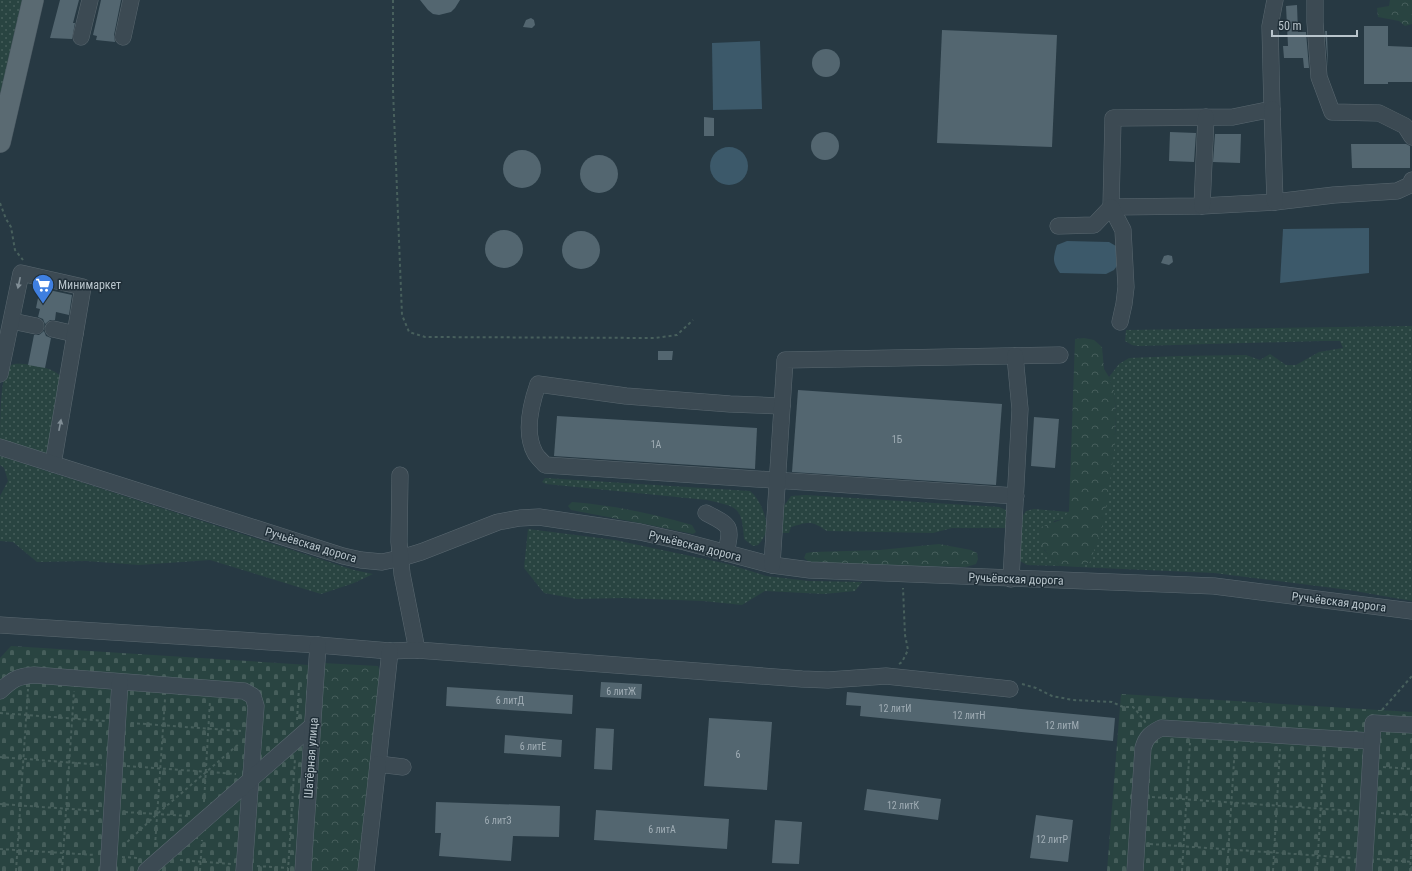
<svg xmlns="http://www.w3.org/2000/svg" width="1412" height="871" font-family="'Roboto Condensed',sans-serif">
<style>
.grass{fill:url(#grass-dots)}
.forest{fill:url(#forest-crowns)}
.cemetery{fill:url(#cemetery-stones)}
.water{fill:#3c596a}
.building{fill:#536670}
.lines{fill:none;stroke-linecap:round;stroke-linejoin:round}
.minor-casing{stroke:#5a6870;stroke-width:17}
.major-casing{stroke:#48565f;stroke-width:22}
.path{stroke:#48605d;stroke-width:2;stroke-dasharray:3 3;stroke-linecap:butt}
.minor{stroke:#3c4a53;stroke-width:16}
.major{stroke:#5a6a72;stroke-width:21}
.oneway{fill:#818e96}
.labels{text-anchor:middle;dominant-baseline:central;stroke-width:3;stroke-linejoin:round;paint-order:stroke}
.number-label{font-size:10px;fill:#a0adb5}
.poi-label{font-size:12px;fill:#b9c5cc;stroke:#202f38;text-anchor:start}
.street-label{font-size:12px;fill:#b9c5cc;stroke:#202f38}
</style>
<defs>
<pattern id="grass-dots" width="8" height="8" patternUnits="userSpaceOnUse"><rect width="8" height="8" fill="#294441"/><path d="M2 2h.1M6 6h.1" fill="none" stroke="#465e5b" stroke-width="1.8" stroke-linecap="round"/></pattern>
<pattern id="forest-crowns" width="20" height="18" patternUnits="userSpaceOnUse"><rect width="20" height="18" fill="#294441"/><path d="M2 6a3 3 0 1 1 6 0M12 15a3 3 0 1 1 6 0" fill="none" stroke="#465e5b"/></pattern>
<pattern id="cemetery-stones" width="16" height="16" patternUnits="userSpaceOnUse"><rect width="16" height="16" fill="#294441"/><path d="M2 7V4a2 2 0 0 1 4 0v3zM10 15v-3a2 2 0 0 1 4 0v3z" fill="#465e5b"/></pattern>
</defs>
<rect width="100%" height="100%" fill="#273943"/>
<g class="grass">
<path d="M0,0H24L0,106Z"/>
<path d="M1412,326V601L1349,590L1214,573L1078,567L1090,562C1095,538 1100,515 1105,491C1113,453 1123,414 1109,377L1119,364L1129,358L1179,356L1246,355L1260,360L1270,354L1286,365H1296L1319,352L1343,348L1340,341H1322L1138,346L1132,345L1125,341L1126,330Z"/>
<path d="M14,364C27,363 53,367 61,377L48,452L46,454L0,441C0,424 0,383 7,369C9,366 11,365 14,364Z"/>
<path d="M0,456L354,570L373,574L354,583L321,594L210,560L139,565L86,561L37,562L13,542L0,541V496L8,481L4,468L0,465Z"/>
<path d="M545,478L750,491C761,500 771,524 764,537C762,540 760,543 758,545L753,546L744,539C742,506 737,507 707,500L546,484L542,482Z"/>
<path d="M805,495L999,507L1006,510V528H952L933,533L827,531C812,521 810,521 791,527L789,533H782L784,506L791,496Z"/>
<path d="M1034,509L1069,512L1063,519L1054,521L1044,550L1060,566L1027,565L1020,561L1022,517L1026,511Z"/>
<path d="M528,529L615,540L728,564L766,576L809,581L862,582L855,591L824,594L765,591L742,605L703,601L622,598L577,599L544,593L524,568Z"/>
</g>
<g class="forest">
<path d="M1390,0H1412V24L1405,26L1399,21L1378,17L1377,8L1389,6Z"/>
<path d="M1084,338L1094,340L1102,347L1104,369L1109,377L1114,391L1116,414L1115,444L1104,522L1090,562L1078,567L1060,566C1046,552 1038,548 1041,527L1063,519L1069,511L1075,339Z"/>
<path d="M572,502C613,505 653,514 692,525L696,532L693,534L650,525L571,510L568,506Z"/>
<path d="M939,544L971,550L977,553L978,559L976,564L966,567L825,564L809,562L804,558L806,553L813,552L880,550Z"/>
<path d="M323,663L378,666L382,678L361,871H308Z"/>
</g>
<g class="cemetery">
<path d="M11,646L309,665L296,871H0V658Z"/>
<path d="M1121,694L1412,712V871H1107Z"/>
</g>
<g class="water">
<path d="M760,41L762,109L713,110L712,43Z"/>
<circle cx="729" cy="166" r="19"/>
<path d="M1369,228V273L1280,283L1283,229Z"/>
<path d="M1067,241L1109,242L1116,246L1119,263L1114,270L1106,274L1060,273C1052,262 1053,258 1057,245Z"/>
</g>
<g class="building">
<path d="M60,0H79L73,23H75L72,39L50,38Z"/>
<path d="M101,0H121L114,35L115,42L96,40L97,36L93,35Z"/>
<path d="M420,0H460L455,8L451,12L439,15L433,14L428,10Z"/>
<path d="M1297,5L1298,32H1306L1309,68H1304L1303,58H1284L1283,46H1288L1286,6Z"/>
<path d="M531,18L534,20L535,25L532,28L523,27L526,20Z"/>
<path d="M1364,26H1388V46L1412,47V82H1388V84H1364Z"/>
<path d="M942,30L1057,35L1052,147L937,143Z"/>
<path d="M1325,31H1327L1328,67Z"/>
<circle cx="826" cy="63" r="14"/>
<path d="M704,117L714,118V136H704Z"/>
<circle cx="825" cy="146" r="14"/>
<path d="M1170,132L1196,133L1194,162L1169,161Z"/>
<path d="M1215,134H1241L1240,163L1213,162Z"/>
<path d="M1351,144H1406L1410,146V168H1352Z"/>
<circle cx="522" cy="169" r="19"/>
<circle cx="599" cy="174" r="19"/>
<circle cx="504" cy="249" r="19"/>
<circle cx="581" cy="250" r="19"/>
<path d="M1168,255L1172,256L1173,262L1169,265L1161,263L1164,256Z"/>
<path d="M40,288L72,295L69,315L56,312L55,320H50L45,324L43,319L38,317L40,309L36,308Z"/>
<path d="M44,331L46,336L51,338L45,368L28,365L34,335H39Z"/>
<path d="M658,351H673L672,360H658Z"/>
<path d="M798,390L1002,404L996,485L792,472Z"/>
<path d="M557,416L757,428L755,469L554,456Z"/>
<path d="M1034,417L1059,419L1055,468L1031,466Z"/>
<path d="M601,682L642,684L641,699L600,697Z"/>
<path d="M447,687L573,695L572,714L446,706Z"/>
<path d="M847,692L1115,718L1113,741L860,716L861,706L846,705Z"/>
<path d="M709,718L772,722L767,790L704,786Z"/>
<path d="M596,728L614,729L612,770L594,769Z"/>
<path d="M505,735L562,740L561,757L504,753Z"/>
<path d="M867,789L941,799L938,820L864,810Z"/>
<path d="M436,802L560,806L559,837L513,836L511,861L439,856L441,833H435Z"/>
<path d="M596,810L729,819L727,849L594,840Z"/>
<path d="M1036,815L1073,820L1068,862L1030,858Z"/>
<path d="M775,820L802,822L799,864L772,863Z"/>
</g>
<g class="lines">
<g class="minor-casing">
<g id="minor">
<path d="M1275,0L1270,26L1272,109L1233,117L1113,118L1111,207L1202,206L1275,202L1334,195L1397,191L1410,185L1412,180"/>
<path d="M1315,0V22L1319,77L1332,112L1379,113L1405,126L1412,137"/>
<path d="M81,37L90,0"/>
<path d="M123,37L131,0"/>
<path d="M1272,109L1275,202"/>
<path d="M1202,206L1206,117"/>
<path d="M1058,226L1094,225L1111,207L1123,230L1126,287L1124,304L1120,322"/>
<path d="M12,321L36,326"/>
<path d="M53,329L75,334"/>
<path d="M0,374L21,273L83,287L53,464"/>
<path d="M782,406L730,404L626,396L538,384C531,404 524,433 535,453C537,457 542,461 545,465L1016,496"/>
<path d="M0,447L343,556L361,560L382,562L401,558L421,552L498,522L520,518L539,517L640,532L685,542L772,565L810,570L1214,586L1412,611"/>
<path d="M400,475L399,542L402,574L417,650"/>
<path d="M706,513C731,526 732,525 726,553"/>
<path d="M772,565L785,360L1060,355"/>
<path d="M1011,579L1020,409L1015,356"/>
<path d="M0,625L318,645L390,651L417,650L802,679L828,680L886,676L1010,689"/>
<path d="M390,651L378,764L403,767"/>
<path d="M0,691C12,680 17,676 34,675L244,691L253,696L256,706L244,871"/>
<path d="M108,871L120,682"/>
<path d="M146,871L313,725"/>
<path d="M303,871L318,645"/>
<path d="M366,871L378,764"/>
<path d="M1135,871L1143,748C1146,737 1151,733 1161,728L1372,741"/>
<path d="M1364,871L1373,723L1412,725"/>
</g>
</g>
<g class="major-casing">
<path id="major" d="M0,142L33,0"/>
</g>
<g class="path">
<path d="M393,0V90L402,315L409,332L425,337L655,338L677,335L693,320"/>
<path d="M0,203L6,219L11,227L15,250L23,260"/>
<path d="M899,664L902,662L908,650L905,635L903,588"/>
<path d="M1022,684L1036,688L1052,696L1073,700L1112,702L1123,707H1133L1135,709L1146,723"/>
<path d="M1382,710L1412,676"/>
<path d="M0,713L105,721"/>
<path d="M297,720L299,687"/>
<path d="M131,723L241,731"/>
<path d="M0,757L102,765"/>
<path d="M127,766L236,774"/>
<path d="M1383,767L1412,769"/>
<path d="M1152,797L1355,811"/>
<path d="M204,802L210,701"/>
<path d="M0,804L99,811"/>
<path d="M125,812L188,816"/>
<path d="M1381,813L1412,815"/>
<path d="M1150,844L1353,858"/>
<path d="M123,846L157,814L240,743"/>
<path d="M155,846L165,699"/>
<path d="M0,849L95,855"/>
<path d="M122,857L139,858"/>
<path d="M1377,859L1412,862"/>
<path d="M180,860L231,864"/>
<path d="M257,866L288,868"/>
<path d="M16,871L28,689"/>
<path d="M62,871L74,691"/>
<path d="M200,871L202,840"/>
<path d="M288,871L295,758"/>
<path d="M1182,871L1190,743"/>
<path d="M1227,871L1235,746"/>
<path d="M1273,871L1280,749"/>
<path d="M1317,871L1324,752"/>
<path d="M1410,871L1412,840"/>
</g>
<use href="#minor" class="minor"/>
<use href="#major" class="major"/>
</g>
<defs><path id="oneway-solid" d="M-6-.8H1V-3.2L6.5 0L1 3.2V.8H-6Z"/></defs>
<g class="oneway">
<use href="#oneway-solid" transform="translate(19 283) rotate(102)"/>
<use href="#oneway-solid" transform="translate(60 425) rotate(-79)"/>
</g>
<defs>
<g id="supermarket-pin" transform="scale(1.15)"><path d="M0 17L-7.5 6A9.5 9.5 0 1 1 7.5 6Z" fill="#3f7fe0" stroke="#202f38"/><path d="M-6-5.5h2.5l.6 2H6L4.5 2H-2.5L-4.4-4H-6ZM-1.5 3.2a1.3 1.3 0 1 0 .1 0ZM3 3.2a1.3 1.3 0 1 0 .1 0Z" fill="#fff"/></g>
</defs>
<g fill-rule="evenodd">
<use href="#supermarket-pin" x="43" y="285"/>
</g>
<g class="labels">
<g class="number-label">
<text x="897" y="439">1Б</text>
<text x="656" y="444">1А</text>
<text x="621" y="691">6 литЖ</text>
<text x="510" y="700">6 литД</text>
<text x="895" y="708">12 литИ</text>
<text x="969" y="715">12 литН</text>
<text x="1062" y="725">12 литМ</text>
<text x="533" y="746">6 литЕ</text>
<text x="738" y="754">6</text>
<text x="903" y="805">12 литК</text>
<text x="498" y="820">6 литЗ</text>
<text x="662" y="829">6 литА</text>
<text x="1052" y="839">12 литР</text>
</g>
<g class="poi-label">
<text x="58" y="285">Минимаркет</text>
</g>
<g class="street-label">
<text transform="translate(311 545) rotate(17)">Ручьёвская дорога</text>
<text transform="translate(695 546) rotate(14)">Ручьёвская дорога</text>
<text transform="translate(1016 579) rotate(2)">Ручьёвская дорога</text>
<text transform="translate(1339 602) rotate(7)">Ручьёвская дорога</text>
<text transform="translate(311 758) rotate(-86)">Шатёрная улица</text>
</g>
</g>
<path d="M1272 30v6h85v-6" fill="none" stroke="#b9c5cc" stroke-width="2"/>
<text x="1278" y="30" font-size="12" fill="#b9c5cc" stroke="#202f38" stroke-width="3" paint-order="stroke">50 m</text>
</svg>
